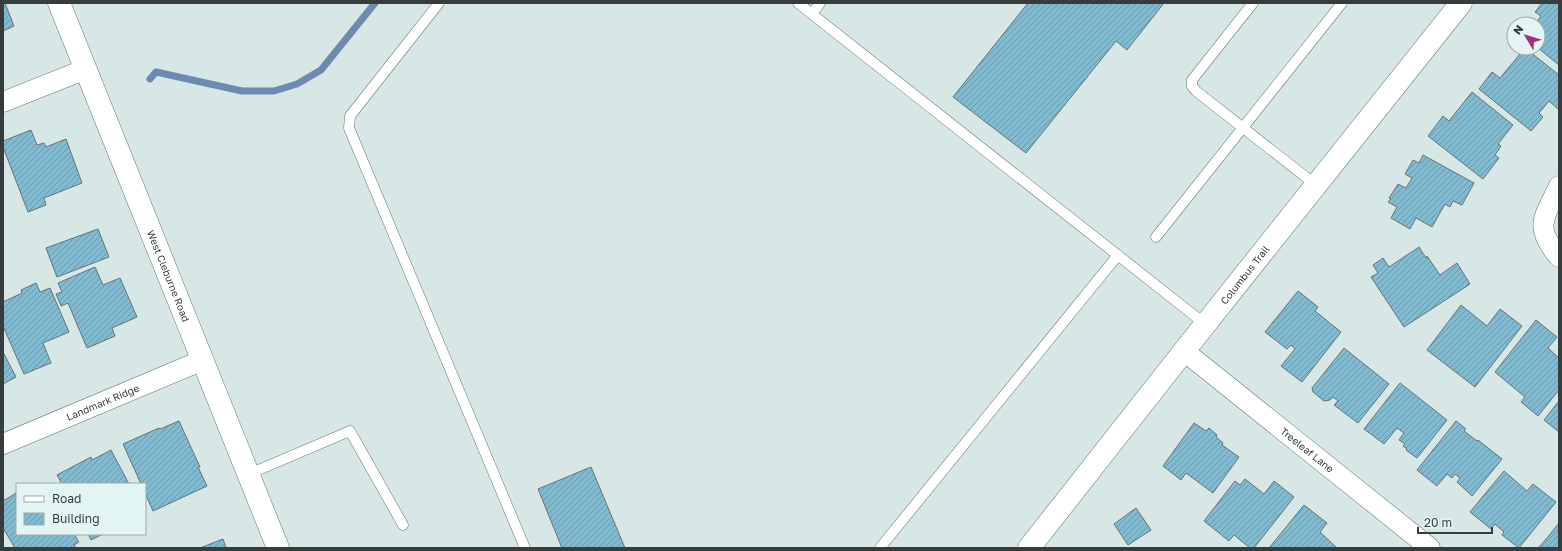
<svg xmlns="http://www.w3.org/2000/svg" width="1562" height="551" font-family="'Golos Text',sans-serif">
<style>
.lines{fill:none;stroke-linecap:round;stroke-linejoin:round}
.stream{stroke:#6d8bb1;stroke-width:7}
.building{fill:url(#building-hatch);stroke:#657378}
.service-casing{stroke:#667675;stroke-width:11}
.minor-casing{stroke:#667675;stroke-width:21}
.tertiary-casing{stroke:#667675;stroke-width:23}
.service{stroke:#fff;stroke-width:10}
.minor{stroke:#fff;stroke-width:20}
.tertiary{stroke:#fff;stroke-width:22}
.labels{text-anchor:middle;dominant-baseline:central;stroke-width:3;stroke-linejoin:round;paint-order:stroke}
.street-label{font-size:10px;fill:#363d3c;stroke:#e3f5f3}
</style>
<defs>
<pattern id="building-hatch" width="6" height="6" patternUnits="userSpaceOnUse"><rect width="6" height="6" fill="#82bbd0"/><path d="M-1 1l2-2M0 6l6-6M5 7l2-2" fill="none" stroke="#6b99aa"/></pattern>
</defs>
<rect width="100%" height="100%" fill="#d6e7e6"/>
<g class="lines">
<path class="stream" d="M150,79L156,72L242,91H274L297,84L321,70L375,3"/>
</g>
<g class="building">
<path d="M3,3H5L14,26L3,31Z"/>
<path d="M1028,3H1164L1127,50L1116,41L1026,153L953,97Z"/>
<path d="M1542,3H1559V65L1538,48V24H1535L1541,16L1535,12Z"/>
<path d="M1525,48L1559,75V108L1558,109L1549,101L1539,113L1543,117L1531,131L1479,89L1492,72L1500,78Z"/>
<path d="M1472,92L1513,125L1498,144L1501,146L1495,155L1499,158L1483,179L1428,136L1443,116L1449,121Z"/>
<path d="M31,130L37,145L44,143L46,147L66,139L82,183L44,198L46,205L28,212L3,147V141Z"/>
<path d="M1423,155L1474,183L1462,205L1453,201L1450,207L1445,204L1432,227L1416,218L1410,229L1391,218L1397,207L1388,202L1391,199L1389,198L1398,184L1406,188L1412,178L1405,174L1413,160L1419,163Z"/>
<path d="M98,229L109,257L57,277L46,248Z"/>
<path d="M1419,247L1426,258L1427,256L1440,275L1457,263L1470,284L1404,327L1371,277L1378,273L1373,265L1383,258L1389,267Z"/>
<path d="M95,267L103,285L120,278L137,317L112,328L115,336L87,348L68,303L61,306L56,294L62,292L58,283Z"/>
<path d="M36,283L40,292L50,288L69,332L43,343L51,363L24,374L3,326V302L22,293L21,290Z"/>
<path d="M1298,291L1318,307L1315,311L1341,332L1302,382L1281,366L1295,349L1291,345L1287,349L1265,332Z"/>
<path d="M1461,305L1487,326L1500,309L1522,326L1475,387L1427,350Z"/>
<path d="M1536,320L1557,337L1548,348L1559,358V390L1538,416L1521,402L1525,397L1495,372Z"/>
<path d="M1344,348L1389,384L1358,423L1334,405L1338,401L1333,397L1330,400L1324,401L1313,392L1312,388Z"/>
<path d="M3,352L16,377L3,384Z"/>
<path d="M1400,383L1447,420L1417,458L1406,450L1407,449L1403,446L1405,444L1399,440L1404,433L1397,428L1384,444L1364,429Z"/>
<path d="M1559,401V432L1544,420Z"/>
<path d="M179,421L200,467H198L207,486L153,511L145,493V484H141L123,444L159,428L160,429Z"/>
<path d="M1456,421L1466,429L1464,431L1477,441L1478,440L1502,459L1472,496L1457,482L1460,478L1455,474L1452,478L1447,474L1437,486L1417,470Z"/>
<path d="M1194,423L1206,431L1209,428L1217,435L1216,437L1223,443L1222,445L1239,457L1213,493L1186,473L1181,480L1163,466Z"/>
<path d="M111,450L129,484H62L57,475L91,457L92,460Z"/>
<path d="M591,467L625,548H562L538,489Z"/>
<path d="M1504,471L1527,491L1533,484L1556,502L1519,548L1502,535L1504,532L1495,524L1491,529L1470,512Z"/>
<path d="M1245,479L1264,494L1274,481L1294,497L1254,548H1250L1234,535L1229,541L1204,521L1235,481L1240,485Z"/>
<path d="M16,493L17,534H74L79,542L74,545L76,548H15L3,528V501Z"/>
<path d="M1304,505L1327,523L1320,532L1337,548H1269Z"/>
<path d="M1136,508L1151,530L1128,545L1114,524Z"/>
<path d="M1559,523V548H1538L1547,538Z"/>
<path d="M88,534H103L91,540Z"/>
<path d="M223,539L226,548H200Z"/>
</g>
<g class="lines">
<g class="service-casing">
<g id="service">
<path d="M439,3L350,116L349,128L525,548"/>
<path d="M798,3L1205,324"/>
<path d="M1253,3L1192,80V86L1196,91L1316,185"/>
<path d="M812,14L820,3"/>
<path d="M1156,237L1342,3"/>
<path d="M249,474L350,431L403,525"/>
<path d="M880,548L1118,255"/>
</g>
</g>
<g class="minor-casing">
<g id="minor">
<path d="M3,102L86,69"/>
<path d="M1559,186C1544,218 1533,226 1559,257"/>
<path id="s1" d="M1184,351L1430,548"/>
<path id="s2" d="M3,444L203,360"/>
</g>
</g>
<g class="tertiary-casing">
<g id="tertiary">
<path id="s3" d="M59,3L278,548"/>
<path id="s4" d="M1029,548L1184,351L1461,3"/>
</g>
</g>
<use href="#service" class="service"/>
<use href="#minor" class="minor"/>
<use href="#tertiary" class="tertiary"/>
</g>
<g class="labels">
<g class="street-label">
<text stroke="none"><textPath href="#s4" startOffset="348">Columbus Trail</textPath></text>
<text stroke="none"><textPath href="#s3" startOffset="294">West Cleburne Road</textPath></text>
<text stroke="none"><textPath href="#s2" startOffset="108">Landmark Ridge</textPath></text>
<text stroke="none"><textPath href="#s1" startOffset="158">Treeleaf Lane</textPath></text>
</g>
</g>
<rect width="1562" height="551" fill="none" stroke="#363d3c" stroke-width="8"/>
<rect x="16" y="483" width="130" height="52" fill="#e3f5f3" stroke="#9eabaa"/>
<rect x="24" y="496" width="20" height="6" fill="#ffffff" stroke="#9eabaa"/>
<text x="52" y="503" font-size="12" fill="#363d3c">Road</text>
<rect x="24" y="513" width="20" height="12" fill="url(#building-hatch)" stroke="#9eabaa"/>
<text x="52" y="523" font-size="12" fill="#363d3c">Building</text>
<g transform="translate(1526 36) rotate(308)"><circle r="19" fill="#e3f5f3" stroke="#9eabaa"/>
<path d="M0-3L7 15L0 10L-7 15Z" fill="#ac2d7c"/>
<text y="-6" font-size="11" font-weight="bold" text-anchor="middle" fill="#363d3c">N</text>
</g>
<path d="M1418 527v6h74v-6" fill="none" stroke="#363d3c" stroke-width="2"/>
<text x="1424" y="527" font-size="12" fill="#363d3c" stroke="#e3f5f3" stroke-width="3" paint-order="stroke">20 m</text>
</svg>
